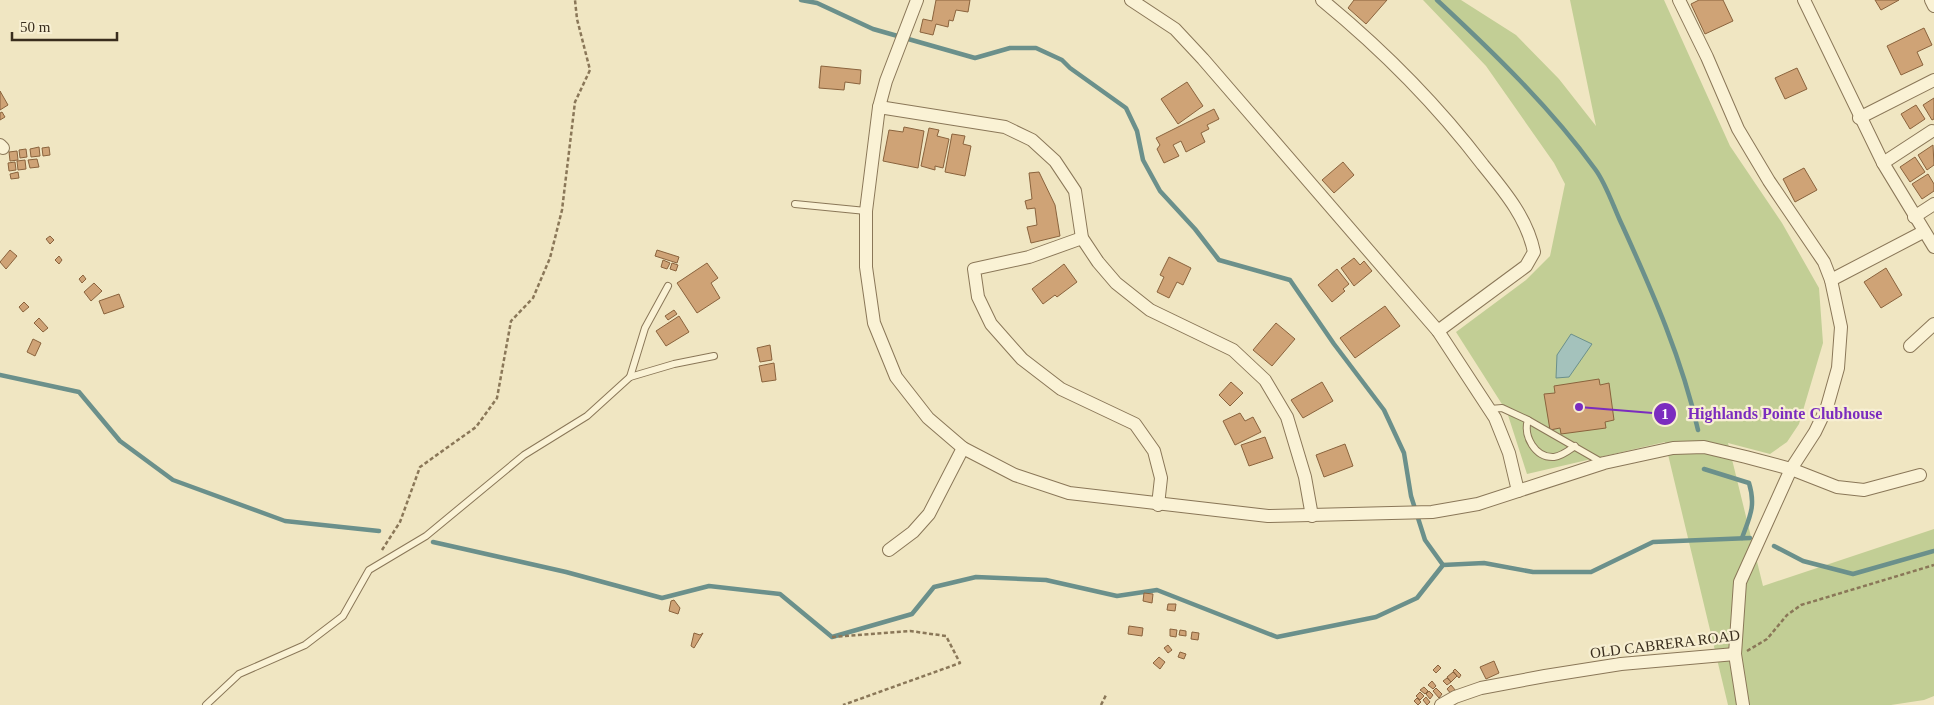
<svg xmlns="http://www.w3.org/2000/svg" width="1934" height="705" font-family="'Times New Roman',serif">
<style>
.green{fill:#c2ce95}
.water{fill:#a4c2bc;stroke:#6b908b}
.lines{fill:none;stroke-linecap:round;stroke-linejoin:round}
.stream{stroke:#6b908b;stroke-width:4.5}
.building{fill:#cfa376;stroke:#8a633d}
.service-casing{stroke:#8a7758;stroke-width:8}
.minor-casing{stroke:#8a7758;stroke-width:14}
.path{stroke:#8a7758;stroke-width:2.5;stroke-dasharray:4 2.5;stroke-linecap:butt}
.service{stroke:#faf2d5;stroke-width:6}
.minor{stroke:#faf2d5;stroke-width:12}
.labels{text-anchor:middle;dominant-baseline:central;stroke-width:4.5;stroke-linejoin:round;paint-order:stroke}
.street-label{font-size:15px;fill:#392d1d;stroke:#f7efd2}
.leader{fill:none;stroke:#7b2cbf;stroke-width:2}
.callout-dot{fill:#7b2cbf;stroke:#f7efd2;stroke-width:2}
.mark-label{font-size:15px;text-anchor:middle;font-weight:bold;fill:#fff}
.callout-label{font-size:16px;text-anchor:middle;font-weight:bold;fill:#7b2cbf;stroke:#f7efd2;stroke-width:4.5;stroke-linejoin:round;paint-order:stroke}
</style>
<rect width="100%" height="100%" fill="#f0e6c2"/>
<path class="green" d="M1423,0H1461L1516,35L1559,79L1596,126L1570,0H1664L1730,146L1782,223L1819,288L1823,343L1799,424L1787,442L1770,454L1728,443L1763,586L1934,529V696L1924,700L1891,705H1728L1665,442L1527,474L1507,412L1456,332L1526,280L1550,256L1565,184L1554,163L1486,66Z"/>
<path class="water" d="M1571,334L1592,344L1569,377L1556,378L1557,355Z"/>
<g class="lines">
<g class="stream">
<path d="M801,0L817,3L873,29L975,58L1010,48H1036L1062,60L1070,68L1126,108L1137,131L1143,160L1160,191L1195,229L1219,260L1290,280L1334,344L1384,410L1404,453L1411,496L1425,540L1443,565"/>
<path d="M1437,0C1493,52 1550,107 1595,169C1607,185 1614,209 1623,227C1653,293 1682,359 1698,430"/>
<path d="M0,375L79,392L120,441L173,480L285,521L379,531"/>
<path d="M1704,469L1749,483C1756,506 1750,516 1742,538"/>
<path d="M433,542L566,572L662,598L709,586L780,594L832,637L912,614L934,587L976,577L1046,580L1117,596L1157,590L1277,637L1376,617L1417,598L1443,565L1484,563L1533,572H1591L1653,542L1750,538"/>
<path d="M1774,546L1803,561L1853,574L1934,551"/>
</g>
</g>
<g class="building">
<path d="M936,0H970L968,12L956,10L953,21L949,20L948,27L936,24L933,35L920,32L923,19L932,21Z"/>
<path d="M1354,0H1387L1366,24L1348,8Z"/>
<path d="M1699,0H1723L1733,21L1705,34L1691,4Z"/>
<path d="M1875,0H1899L1881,10Z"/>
<path d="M1924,28L1932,45L1917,52L1923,65L1901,75L1887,46Z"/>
<path d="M821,66L861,70L860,84L845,82L844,90L819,88Z"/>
<path d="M1797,68L1807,89L1785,99L1775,78Z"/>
<path d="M1187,82L1203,106L1178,124L1161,99Z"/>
<path d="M0,91L8,105L0,110Z"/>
<path d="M1934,98V119L1932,120L1923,105Z"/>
<path d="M1916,105L1925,119L1910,129L1901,114Z"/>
<path d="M1214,109L1219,119L1207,125L1209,129L1201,133L1205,142L1186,152L1181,141L1173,145L1179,156L1164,163L1157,149L1160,145L1156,138Z"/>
<path d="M2,112L5,117L0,120V113Z"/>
<path d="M904,127L924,131L918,168L883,161L889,130L903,132Z"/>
<path d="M929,128L939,130L937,136L949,139L943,168L935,166V170L921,166Z"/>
<path d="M952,134L965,136L963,144L971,146L965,176L945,172Z"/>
<path d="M1933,145L1934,165L1927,170L1918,155Z"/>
<path d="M39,147L40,156L31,157L30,149Z"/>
<path d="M49,147L50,155L43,156L42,148Z"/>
<path d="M26,149L27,157L20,158L19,150Z"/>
<path d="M17,151L18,160L10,161L9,152Z"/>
<path d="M1915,157L1925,172L1910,182L1900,167Z"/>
<path d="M37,159L39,167L30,168L28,160Z"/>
<path d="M25,160L26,169L18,170L17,161Z"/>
<path d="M15,162L16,170L9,171L8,163Z"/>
<path d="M1343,162L1354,175L1334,193L1322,180Z"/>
<path d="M1804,168L1817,190L1795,202L1783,179Z"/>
<path d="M18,172L19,178L11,179L10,174Z"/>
<path d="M1039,172L1055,205L1060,236L1031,243L1027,227L1037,225L1035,208L1027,209L1025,201L1032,199L1029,173Z"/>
<path d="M1928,174L1934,184V191L1922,199L1912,184Z"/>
<path d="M50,236L54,240L50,244L46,239Z"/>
<path d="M10,250L17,256L6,269L0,262Z"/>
<path d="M657,250L679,257L677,263L655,256Z"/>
<path d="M59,256L62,260L59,264L55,260Z"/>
<path d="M1169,257L1191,268L1183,285L1177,282L1169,298L1157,292L1164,277L1160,275Z"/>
<path d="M1354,258L1360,265L1364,261L1372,271L1354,286L1341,268Z"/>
<path d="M663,260L670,263L667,269L661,267Z"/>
<path d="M672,263L678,265L676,271L670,269Z"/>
<path d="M707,263L718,278L711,283L720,298L697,313L677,283Z"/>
<path d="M1064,264L1077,282L1057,297L1055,295L1043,304L1032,289Z"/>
<path d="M1886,268L1902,295L1881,308L1864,282Z"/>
<path d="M1337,269L1349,284L1343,289L1345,291L1332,302L1318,285Z"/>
<path d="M83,275L86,279L82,283L79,279Z"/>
<path d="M94,283L102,291L91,301L84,292Z"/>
<path d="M119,294L124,307L104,314L99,301Z"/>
<path d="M24,302L29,307L23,312L19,307Z"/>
<path d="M1385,306L1400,326L1355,358L1340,338Z"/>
<path d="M674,310L677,314L668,320L665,316Z"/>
<path d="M679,316L689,332L666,346L656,331Z"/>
<path d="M39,318L48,328L43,332L34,323Z"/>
<path d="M1276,323L1295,339L1272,366L1253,350Z"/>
<path d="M33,339L41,343L35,356L27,352Z"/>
<path d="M770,345L772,360L760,362L757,348Z"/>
<path d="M774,363L776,380L762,382L759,366Z"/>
<path d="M1599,379L1600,385L1609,383L1614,420L1605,422L1606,428L1561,434L1560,428L1550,430L1544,394L1555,393L1554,386Z"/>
<path d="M1231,382L1243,393L1230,406L1219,395Z"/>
<path d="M1322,382L1333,401L1303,418L1291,400Z"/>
<path d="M1240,413L1245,421L1253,417L1261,432L1235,445L1223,421Z"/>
<path d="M1265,437L1273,458L1249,466L1241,445Z"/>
<path d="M1345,444L1353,466L1324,477L1316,455Z"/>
<path d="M1144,593L1153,594L1152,603L1143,601Z"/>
<path d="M674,600L680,608L678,614L669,611L671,601Z"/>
<path d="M1168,604H1176L1175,611L1167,610Z"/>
<path d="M1129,626L1143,628L1142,636L1128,634Z"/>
<path d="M1170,629L1177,630L1176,637L1170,636Z"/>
<path d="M1180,630L1186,631V636L1179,635Z"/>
<path d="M1192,632L1199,633L1198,640L1191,639Z"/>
<path d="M694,633L700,635L703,633L694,648L691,646Z"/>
<path d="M1168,645L1172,650L1168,653L1164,648Z"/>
<path d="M1180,652L1186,654L1184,659L1178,657Z"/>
<path d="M1159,657L1165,662L1160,669L1153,663Z"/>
<path d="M1494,661L1499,673L1486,679L1480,667Z"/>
<path d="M1438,665L1441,668L1436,673L1433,670Z"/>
<path d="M1455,669L1461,675L1459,678L1453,671Z"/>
<path d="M1453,672L1457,676L1451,682L1447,677Z"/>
<path d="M1447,678L1451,682L1447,685L1443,681Z"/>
<path d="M1432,681L1436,686L1433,689L1428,685Z"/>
<path d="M1451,685L1456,691L1452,695L1447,689Z"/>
<path d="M1424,687L1428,691L1425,694L1420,690Z"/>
<path d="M1436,688L1442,694L1439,698L1433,691Z"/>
<path d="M1429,691L1433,695L1430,699L1426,694Z"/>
<path d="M1420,692L1424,696L1420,700L1416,696Z"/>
<path d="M1426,697L1430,702L1427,705L1423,700Z"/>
<path d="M1417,698L1421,702L1418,705L1414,701Z"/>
</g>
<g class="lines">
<g class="service-casing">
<g id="service">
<path d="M795,204L866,211"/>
<path d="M630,377L645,328L668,286"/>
<path d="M1490,409L1502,408L1528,420L1603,463"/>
<path d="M1528,420C1523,436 1535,458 1554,457C1562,456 1568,451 1575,446"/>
<path d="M206,705L239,674L305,645L343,616L369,570L426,536L524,455L587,416L630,377L674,364L714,356"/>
</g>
</g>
<g class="minor-casing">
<g id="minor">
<path d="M917,0L886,81L879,107L866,211V267L874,323L896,377L928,418L963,448L1015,475L1069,493L1268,516L1432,512L1478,504L1604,463L1673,448L1704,447L1746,457L1791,469L1837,487L1864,490L1920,475"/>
<path d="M1131,0L1175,29L1203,59L1438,331L1495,418L1509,453L1518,491"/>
<path d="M1322,0C1383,50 1435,102 1483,165C1505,192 1527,218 1534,252L1526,266L1438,331"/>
<path d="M1679,0L1707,57L1738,129L1769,181L1824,262L1831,280L1841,327L1838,368L1827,407L1815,432L1791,469L1740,582L1735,654L1743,705"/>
<path d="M1804,0L1883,163L1934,247"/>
<path d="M1931,0L1934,6"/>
<path d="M879,107L1005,127L1032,140L1055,161L1075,191L1082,238L1098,262L1116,283L1150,310L1233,350L1265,380L1287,417L1305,477L1312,516"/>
<path d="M1859,118L1934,80"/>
<path d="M0,145L3,148"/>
<path d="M1883,163L1932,131"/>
<path d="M1914,217L1934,204"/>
<path d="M1082,238L1029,257L974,269L978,297L991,324L1022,359L1061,389L1135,424L1154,451L1161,478L1158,505"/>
<path d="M1831,280L1923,232"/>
<path d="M1910,346L1934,324"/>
<path d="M889,550L913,532L929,514L963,448"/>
<path d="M1441,705L1455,697L1481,688L1545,676L1621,664L1735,654"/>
</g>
</g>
<g class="path">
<path d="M382,550L400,522L420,467L476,427L497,398L511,321L533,298L550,258L562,210L575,102L590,70L577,19L575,0"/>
<path d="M832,637L910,631L946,636L960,663L843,705"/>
<path d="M1747,651L1767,639L1787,615L1801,605L1934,565"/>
<path d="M1101,705L1106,695"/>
</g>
<use href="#service" class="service"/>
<use href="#minor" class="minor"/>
</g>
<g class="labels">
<g class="street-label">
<text transform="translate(1665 644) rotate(-7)">OLD CABRERA ROAD</text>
</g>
</g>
<path class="leader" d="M1579 407L1665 414"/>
<g class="callout-dot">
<circle cx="1579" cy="407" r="5"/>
<circle cx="1665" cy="414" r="12"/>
</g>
<g class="mark-label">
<text x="1665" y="419">1</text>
</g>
<g class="callout-label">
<text x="1785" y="419">Highlands Pointe Clubhouse</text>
</g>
<path d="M12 32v8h105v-8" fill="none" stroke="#392d1d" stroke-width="2.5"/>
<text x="20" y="32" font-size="15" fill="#392d1d" stroke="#f7efd2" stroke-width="4" paint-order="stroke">50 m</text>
</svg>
